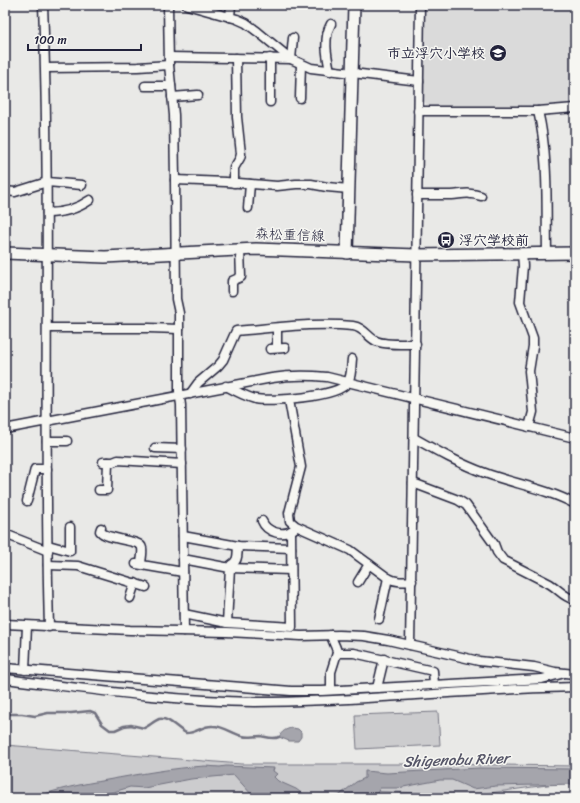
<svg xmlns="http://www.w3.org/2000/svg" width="580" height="803" font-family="Sriracha,'Klee One',sans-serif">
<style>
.built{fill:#dadada}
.green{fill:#ccccce;stroke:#777784}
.water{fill:#a5a5ac;stroke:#71717f}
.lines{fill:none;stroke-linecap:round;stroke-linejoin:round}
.stream{stroke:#71717f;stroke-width:2.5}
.street-casing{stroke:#22223b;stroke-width:11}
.secondary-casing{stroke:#22223b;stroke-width:14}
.street{stroke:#f6f6f2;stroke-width:8}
.secondary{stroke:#f6f6f2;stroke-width:11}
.labels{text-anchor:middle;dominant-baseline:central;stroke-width:3;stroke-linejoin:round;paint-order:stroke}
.poi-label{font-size:14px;font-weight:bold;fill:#22223b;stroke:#f6f6f2;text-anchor:end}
.street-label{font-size:14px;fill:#22223b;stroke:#f6f6f2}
.water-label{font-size:15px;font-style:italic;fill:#565668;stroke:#f6f6f2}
</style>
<rect width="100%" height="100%" fill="#e9e9e7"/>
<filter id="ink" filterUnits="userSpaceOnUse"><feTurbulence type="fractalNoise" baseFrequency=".025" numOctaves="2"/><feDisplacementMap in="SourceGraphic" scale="8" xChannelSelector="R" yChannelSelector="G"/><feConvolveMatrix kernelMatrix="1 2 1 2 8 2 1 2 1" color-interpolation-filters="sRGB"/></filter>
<g filter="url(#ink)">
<path class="built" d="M423,5L518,8L575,5V104L515,106L429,107L421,98Z"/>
<g class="green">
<path d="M438,712L440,745L357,749L355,715Z"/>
<path d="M5,745L241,764H423L575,766V781L455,798L423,793L364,791L327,798H5Z"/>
</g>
<g class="water">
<path d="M292,728L298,729L301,732V737L298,741H289L279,737C282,731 286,729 292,728Z"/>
<path d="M205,766L220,767L226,766L274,768L273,771L277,774L274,777L278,781L296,789L308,798H263L252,795L234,775L191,779L144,788L130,787L94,798H33C57,789 82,784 107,780C140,774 172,768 205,766Z"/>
<path d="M479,768L575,769V784L496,786L473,789L452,780H440L398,788H380L376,795L412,798H336L356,782L365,778V771L387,773Z"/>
</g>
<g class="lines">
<g class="stream">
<path d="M109,413L178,400"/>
<path d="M5,433L24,429"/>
<path d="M5,714H22L35,716L48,713H71L90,711L95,713L102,724L110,730H115L124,726L131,725L144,728C149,726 154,721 159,719C169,717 177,729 186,733C197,733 203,725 213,726C223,726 232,733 242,736C249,738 254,736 261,736C267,737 272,740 279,737"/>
</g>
<g class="street-casing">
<g id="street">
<path d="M43,5C51,212 43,420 49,627"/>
<path d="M168,5L169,65L174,115L175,180L176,299L179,313V391L181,405L184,631"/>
<path d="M187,5L237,19L246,23L258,32L291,59L311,68L419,81"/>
<path d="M230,17L231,5"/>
<path d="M169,57L291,59L293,38"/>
<path d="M46,68L138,67L169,65"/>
<path d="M330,71C327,56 323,38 331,24"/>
<path d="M145,86H171"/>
<path d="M172,97L198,95"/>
<path d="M300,98L301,64"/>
<path d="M270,102V58"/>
<path d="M418,111H538L575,108"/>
<path d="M538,111C549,157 546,206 547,253"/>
<path d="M175,180L226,182L277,186L296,184H311L327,187L349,189"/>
<path d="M234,183V168L240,158L241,154L237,117L236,58"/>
<path d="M5,191L15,192L47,182L82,185"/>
<path d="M417,195C428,195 440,195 452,195C464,194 469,192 481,196"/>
<path d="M248,208L250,184"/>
<path d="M47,213C62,213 77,209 90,200"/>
<path d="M522,253L523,266L520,302L533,338V346L529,371L533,412L529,427"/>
<path d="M232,291V281L241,277L240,250"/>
<path d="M48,328H149L179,329"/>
<path d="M277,328V348"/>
<path d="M270,349L285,348"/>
<path d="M226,386C235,391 245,396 255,399C271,402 338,397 347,383C352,377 351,367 352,359"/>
<path d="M190,394L198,383L218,366L223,360L236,331C275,328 315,322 353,326C363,327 368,337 376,341C384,345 406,344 416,344"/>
<path d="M289,400L301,467L289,513L290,521L296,526L350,550L388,578C396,582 402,582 412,581"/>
<path d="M5,429L272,378C290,375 308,375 327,377L575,438"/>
<path d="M414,438C437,451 460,464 485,473C515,484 547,489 575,504"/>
<path d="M47,441H67"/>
<path d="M155,448L182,449"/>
<path d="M103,462H113L118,460L182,464"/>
<path d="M413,483L458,500L466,505L494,544L497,552L503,560L550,584C561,591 562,596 575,600"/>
<path d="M99,490H107L108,462"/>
<path d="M27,501L35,469H47"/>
<path d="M262,521C267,533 284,537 294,529"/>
<path d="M101,528L100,531C108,541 141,539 142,548C143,553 141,560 141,564"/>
<path d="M5,534L48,551"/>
<path d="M183,536L238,546L291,548"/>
<path d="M48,545L70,551V527"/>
<path d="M183,559L230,568L227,623"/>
<path d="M136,564L183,572"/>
<path d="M48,565L78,566L146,587"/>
<path d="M230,568L291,570"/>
<path d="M230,568L231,565C239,560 237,555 238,546"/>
<path d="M358,582L369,564"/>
<path d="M130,598L135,583"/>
<path d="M184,614L227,623L292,627L291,531"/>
<path d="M379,619L388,578"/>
<path d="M5,624L130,630L227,632L301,636L339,635L364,636L388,640L479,661L534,667L555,672L575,674"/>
<path d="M331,635C332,642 337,647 337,653H354L433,671L434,684"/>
<path d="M410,645C414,432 417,218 420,5"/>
<path d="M5,668L291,691H322L542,679L561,674"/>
<path d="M25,670L27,626"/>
<path d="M5,679C88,689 171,701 255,702C362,702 468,689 575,687"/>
<path d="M377,688L384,659"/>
<path d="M331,690V672L337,653"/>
</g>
</g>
<g class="secondary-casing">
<g id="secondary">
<path d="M5,253L105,257L256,249L416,255L575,253"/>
<path d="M347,253L354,5"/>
</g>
</g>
<use href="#street" class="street"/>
<use href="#secondary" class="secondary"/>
</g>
</g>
<defs>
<g id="school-disc" transform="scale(0.9)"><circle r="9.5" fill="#22223b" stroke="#f6f6f2"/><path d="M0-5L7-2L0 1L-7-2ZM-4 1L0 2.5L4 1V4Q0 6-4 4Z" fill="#fff"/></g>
<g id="bus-disc" transform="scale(0.9)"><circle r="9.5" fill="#22223b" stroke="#f6f6f2"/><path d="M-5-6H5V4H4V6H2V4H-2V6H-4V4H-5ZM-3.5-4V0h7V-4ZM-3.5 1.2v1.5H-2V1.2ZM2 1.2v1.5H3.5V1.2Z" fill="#fff"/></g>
</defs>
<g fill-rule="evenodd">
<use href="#school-disc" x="498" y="53"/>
<use href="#bus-disc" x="446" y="240"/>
</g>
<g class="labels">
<g class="poi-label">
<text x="485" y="53">市立浮穴小学校</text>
<text x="459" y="240" text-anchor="start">浮穴学校前</text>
</g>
<g class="street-label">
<text transform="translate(290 235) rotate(2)">森松重信線</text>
</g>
<g class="water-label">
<text transform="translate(456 760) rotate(-2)">Shigenobu River</text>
</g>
</g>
<rect width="580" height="803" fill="none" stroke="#f6f6f2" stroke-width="20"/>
<rect x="10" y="10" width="560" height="783" fill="none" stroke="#22223b" stroke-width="1.5" filter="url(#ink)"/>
<path d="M28 44v6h113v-6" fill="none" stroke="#22223b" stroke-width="2"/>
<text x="34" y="44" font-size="12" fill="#22223b" stroke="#f6f6f2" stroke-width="3" paint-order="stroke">100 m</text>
</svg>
